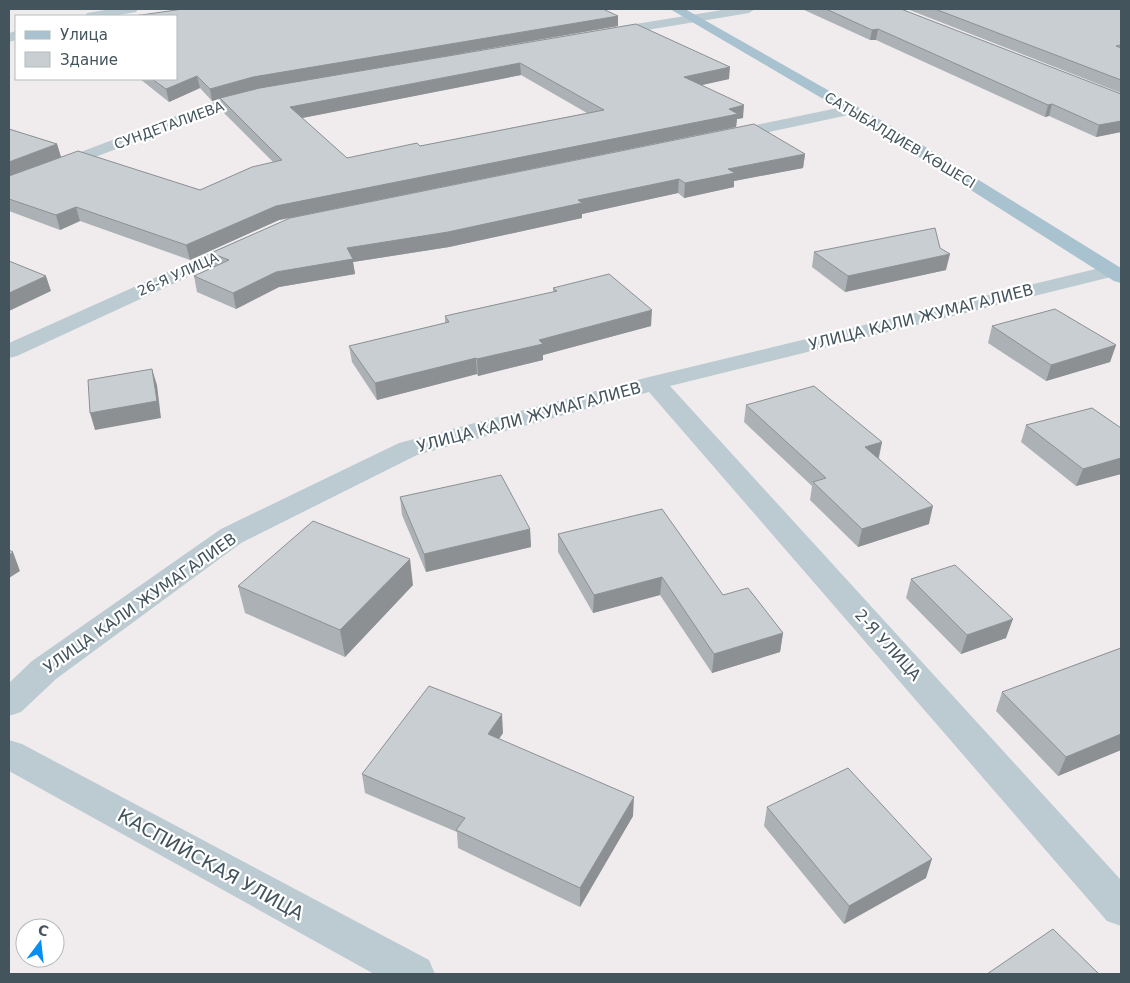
<svg xmlns="http://www.w3.org/2000/svg" width="1130" height="983" font-family="'DejaVu Sans',sans-serif">
<style>
.lines{fill:none;stroke-linecap:round;stroke-linejoin:round}
.street{fill:#bbcbd1;fill-rule:evenodd}
.primary{fill:#a9c2cf;fill-rule:evenodd}
.wall{fill:#acb1b5;fill-rule:evenodd}
.shaded-wall{fill:#8c9093}
.building{fill:#c8ced2;stroke:#8c9093;fill-rule:evenodd}
.labels{text-anchor:middle;dominant-baseline:central;stroke-width:4.5;stroke-linejoin:round;paint-order:stroke}
.far-street-label{font-size:14px;fill:#43545c;stroke:#fff}
.street-label{font-size:16px;fill:#43545c;stroke:#fff}
.near-street-label{font-size:19px;fill:#43545c;stroke:#fff}
</style>
<rect width="100%" height="100%" fill="#f0eced"/>
<g class="lines">
<g class="street">
<path d="M111,9H138L136,12L112,16H85L87,13Z"/>
<path d="M728,9H755L749,13L605,37L598,33L605,29Z"/>
<path d="M16,31V40L9,42V33Z"/>
<path d="M257,90L262,92L265,95L262,98L218,110L9,190V179L208,104Z"/>
<path d="M852,105L858,107L860,110L858,113L727,141L721,139L719,136L721,133L727,131Z"/>
<path d="M246,237L253,239L256,243L253,247L17,356L9,358V343Z"/>
<path d="M1112,265L1119,267L1121,269L1119,275L670,386L1121,880V926L1107,921L649,392L417,455L241,543L56,679L21,712L9,716V683L32,661L221,529L399,443L645,378Z"/>
<path d="M9,740L22,744L429,960L435,974H374L9,771Z"/>
</g>
<path class="primary" d="M670,9H685L893,127L1121,268V283L1114,281L881,133Z"/>
</g>
<g class="wall">
<path d="M802,9H901L1121,94V132L1096,137L1049,116L1045,117L876,40H870Z"/>
<path d="M907,9H1121V93Z"/>
<path d="M618,16V26L463,53L729,79L702,85L743,118L737,119L736,127L279,220L190,260L80,221L60,230L9,211V129L57,144L61,157L200,190L273,162L222,111L220,99L212,101L200,88L169,102L140,79H176ZM521,75L587,113L420,146L347,158L302,118Z"/>
<path d="M805,154L803,168L734,181V187L684,198L678,193L582,214V218L449,247L353,262L355,274L279,287L236,309L197,292L194,276L213,267L211,253Z"/>
<path d="M814,252L946,270L845,292L812,267Z"/>
<path d="M553,288L651,326L543,355V360L478,376L477,374L377,400L352,362L349,346L445,323V316L553,292Z"/>
<path d="M992,326L1116,345L1110,362L1046,381L988,343Z"/>
<path d="M746,405L882,442L879,458L929,524L858,547L810,500L812,486L744,422Z"/>
<path d="M1026,425L1121,428V474L1076,486L1021,442Z"/>
<path d="M400,497L530,529L531,547L426,572L402,515Z"/>
<path d="M558,534L723,595L783,633L780,652L712,673L660,595L593,613L558,552Z"/>
<path d="M911,579L1006,638L961,654L906,598Z"/>
<path d="M413,585L345,657L245,613L238,586Z"/>
<path d="M1121,648V750L1058,776L996,711L1002,692Z"/>
<path d="M503,733L499,739L633,816L580,907L458,848L457,832L365,793L362,774Z"/>
<path d="M767,807L926,878L844,924L764,826Z"/>
</g>
<g class="shaded-wall">
<path d="M618,16V26L255,89L212,101L210,89L253,77Z"/>
<path d="M878,29L876,40H870L872,30Z"/>
<path d="M520,63L521,75L292,120L290,107Z"/>
<path d="M730,67L729,79L684,89V77Z"/>
<path d="M197,76L200,88L169,102L166,89Z"/>
<path d="M1052,104L1049,116L1045,117L1048,105Z"/>
<path d="M744,105L743,118L737,119L736,127L279,220L190,260L186,245L276,206Z"/>
<path d="M1121,121V132L1096,137L1099,125Z"/>
<path d="M57,144L61,157L9,177V162Z"/>
<path d="M805,154L803,168L734,181V187L684,198L685,183L728,169Z"/>
<path d="M679,179L678,193L582,214V218L449,247L353,262L355,274L279,287L236,309L233,293L276,272L347,248Z"/>
<path d="M76,207L80,221L60,230L56,215Z"/>
<path d="M950,254L946,270L845,292L848,276Z"/>
<path d="M46,276L51,291L9,311V293Z"/>
<path d="M652,310L651,326L543,355V360L478,376L477,359L539,340Z"/>
<path d="M1116,345L1110,362L1046,381L1051,365Z"/>
<path d="M476,358L477,374L377,400L375,383Z"/>
<path d="M152,369L157,385L161,418L95,430L90,413Z"/>
<path d="M882,442L878,459L865,447Z"/>
<path d="M1121,458V474L1076,486L1083,469Z"/>
<path d="M933,506L929,524L858,547L862,529Z"/>
<path d="M530,529L531,547L426,572L424,554Z"/>
<path d="M13,552L20,571L9,578V555Z"/>
<path d="M410,559L413,585L345,657L340,630Z"/>
<path d="M662,577L660,595L593,613L594,595Z"/>
<path d="M1013,619L1006,638L961,654L967,635Z"/>
<path d="M783,633L780,652L712,673L714,654Z"/>
<path d="M502,714L503,733L489,753L488,734Z"/>
<path d="M1121,734V750L1058,776L1066,757Z"/>
<path d="M634,797L633,816L580,907V888Z"/>
<path d="M932,859L926,878L844,924L849,906Z"/>
</g>
<g class="building">
<path d="M183,9H603L618,16L253,77L210,89L197,76L166,89L152,79H176V16H134Z"/>
<path d="M826,9H901L1121,94V121L1099,125L1052,104L1048,105L878,29L872,30Z"/>
<path d="M935,9H1121V45L1116,46L1121,48V80Z"/>
<path d="M636,24L730,67L684,77L744,105L729,109L738,114L276,206L186,245L76,207L56,215L9,199V176L78,151L200,190L252,167L282,160L220,98L260,88ZM520,63L604,110L420,146L417,143L347,158L290,107Z"/>
<path d="M754,124L805,154L728,169L735,173L685,183L679,179L578,200L582,203L448,232L347,248L353,259L276,272L233,293L194,276L229,260L211,253L290,218Z"/>
<path d="M9,129L57,144L9,162Z"/>
<path d="M935,228L940,248L950,254L848,276L814,252Z"/>
<path d="M9,261L46,276L9,293Z"/>
<path d="M609,274L652,310L539,340L543,344L477,359L476,358L375,383L349,346L449,322L445,316L557,291L553,288Z"/>
<path d="M1055,309L1116,345L1051,365L992,326Z"/>
<path d="M152,369L157,401L90,413L88,380Z"/>
<path d="M814,386L882,442L865,447L933,506L862,529L813,482L826,478L746,405Z"/>
<path d="M1092,408L1121,428V458L1083,469L1026,425Z"/>
<path d="M501,475L530,529L424,554L400,497Z"/>
<path d="M662,509L723,595L748,588L783,633L714,654L662,577L594,595L558,534Z"/>
<path d="M313,521L410,559L340,630L238,586Z"/>
<path d="M9,550L13,552L9,555Z"/>
<path d="M955,565L1013,619L967,635L911,579Z"/>
<path d="M1121,648V734L1066,757L1002,692Z"/>
<path d="M429,686L502,714L488,734L634,797L580,888L456,830L465,818L362,774Z"/>
<path d="M848,768L932,859L849,906L767,807Z"/>
<path d="M1053,929L1099,974H987Z"/>
</g>
<g class="labels">
<g class="far-street-label">
<text transform="translate(169 125) rotate(-20)">СУНДЕТАЛИЕВА</text>
<text transform="translate(900 140) rotate(31)">САТЫБАЛДИЕВ КӨШЕСІ</text>
<text transform="translate(178 274) rotate(-24)">26-Я УЛИЦА</text>
</g>
<g class="street-label">
<text transform="translate(921 317) rotate(-14)">УЛИЦА КАЛИ ЖУМАГАЛИЕВ</text>
<text transform="translate(529 417) rotate(-15)">УЛИЦА КАЛИ ЖУМАГАЛИЕВ</text>
<text transform="translate(140 603) rotate(-35)">УЛИЦА КАЛИ ЖУМАГАЛИЕВ</text>
<text transform="translate(888 645) rotate(48)">2-Я УЛИЦА</text>
</g>
<g class="near-street-label">
<text transform="translate(211 864) rotate(29)">КАСПИЙСКАЯ УЛИЦА</text>
</g>
</g>
<rect width="1130" height="983" fill="none" stroke="#43545c" stroke-width="20"/>
<rect x="15" y="15" width="162" height="65" fill="#ffffff" stroke="#b4bbbe"/>
<rect x="25" y="31" width="25" height="8" fill="#a9c2cf" stroke="#b4bbbe"/>
<text x="60" y="40" font-size="15" fill="#43545c">Улица</text>
<rect x="25" y="52" width="25" height="15" fill="#c8ced2" stroke="#b4bbbe"/>
<text x="60" y="65" font-size="15" fill="#43545c">Здание</text>
<g transform="translate(40 943) rotate(15)"><circle r="24" fill="#ffffff" stroke="#b4bbbe"/>
<path d="M0-4L9 19L0 12L-9 19Z" fill="#058ff1"/>
<text y="-8" font-size="14" font-weight="bold" text-anchor="middle" fill="#43545c">С</text>
</g>
</svg>
